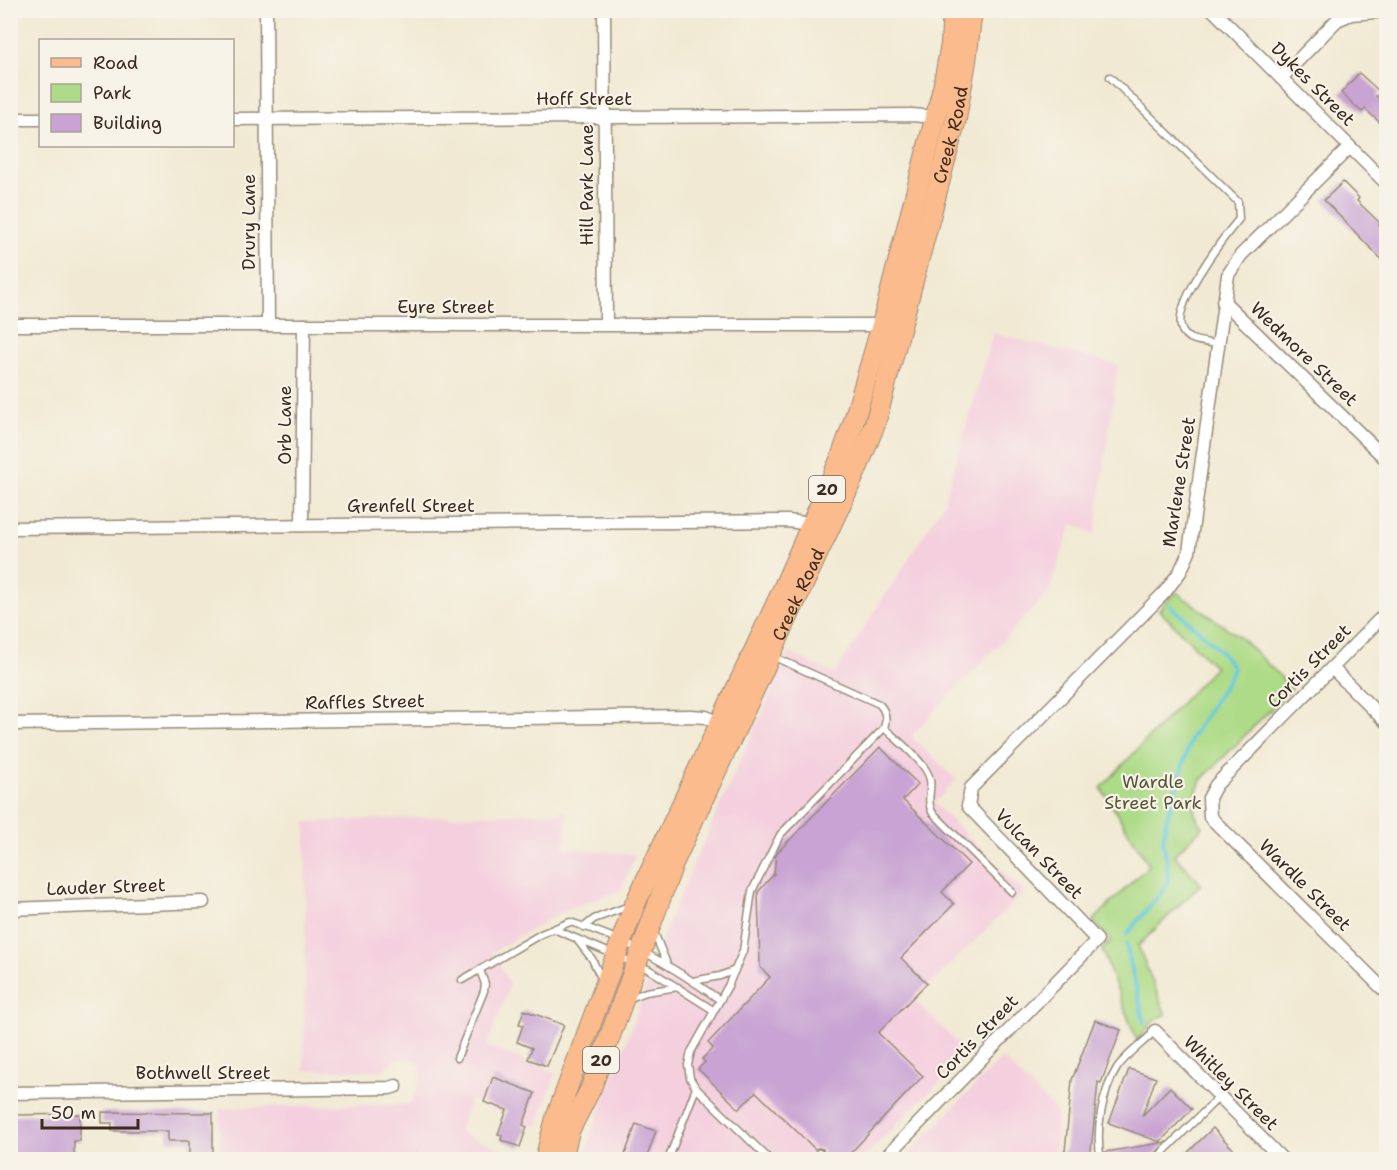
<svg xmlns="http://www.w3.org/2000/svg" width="1397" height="1170" font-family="'Shantell Sans',sans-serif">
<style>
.built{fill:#f4cfde}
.green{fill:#aedb87;stroke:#748252;stroke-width:1.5}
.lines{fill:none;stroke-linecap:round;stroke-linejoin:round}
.stream{stroke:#62c7df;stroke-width:4}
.building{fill:#c8a3d3}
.lane-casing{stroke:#968a78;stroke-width:9}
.street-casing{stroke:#968a78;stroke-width:15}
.primary-casing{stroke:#968a78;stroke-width:22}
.lane{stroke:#fff;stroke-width:6}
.street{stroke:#fff;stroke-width:12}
.primary{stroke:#fbbb8c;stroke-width:20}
.labels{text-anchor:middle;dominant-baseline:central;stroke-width:4.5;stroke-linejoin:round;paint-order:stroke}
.shield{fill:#f7f3e8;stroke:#73665b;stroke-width:1.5}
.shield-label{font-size:16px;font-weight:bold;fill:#3b2a1e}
.street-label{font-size:18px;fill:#3b2a1e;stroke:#f7f3e8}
.park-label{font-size:18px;fill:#585638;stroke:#f7f3e8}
</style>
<rect width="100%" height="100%" fill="#f7f3e8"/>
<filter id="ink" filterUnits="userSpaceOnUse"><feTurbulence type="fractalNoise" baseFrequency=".0167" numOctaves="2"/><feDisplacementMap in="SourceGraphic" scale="12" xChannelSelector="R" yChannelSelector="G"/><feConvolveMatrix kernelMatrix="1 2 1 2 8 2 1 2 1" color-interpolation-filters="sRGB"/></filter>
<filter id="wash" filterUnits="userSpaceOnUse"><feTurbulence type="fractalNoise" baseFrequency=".008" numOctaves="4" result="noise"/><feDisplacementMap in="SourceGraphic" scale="24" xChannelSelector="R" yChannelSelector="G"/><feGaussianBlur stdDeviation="1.35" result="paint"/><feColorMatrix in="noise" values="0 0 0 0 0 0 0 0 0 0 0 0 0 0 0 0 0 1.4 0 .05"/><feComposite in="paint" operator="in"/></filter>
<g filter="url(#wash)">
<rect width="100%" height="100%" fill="#f1e9d3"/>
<g class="built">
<path d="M993,333L1118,365L1095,534L1072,523L1049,592L911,736L956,780L934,803L1024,892L915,1000L968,1054L862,1159L585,1160L590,1138L638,1010L667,924L789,652L835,674L944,503Z"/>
<path d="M567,812L564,848L636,855L620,891L571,907L492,952L510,984L487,1046L556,1073L537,1127L470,1099L459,1132L525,1159L220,1160V1108L410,1104L420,1082L422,1065L411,1058L394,1060L382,1071L304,1070L306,822Z"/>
<path d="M1002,1058L1057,1112L1055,1159L902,1160Z"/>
</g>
<path class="green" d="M1176,592L1241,638L1292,688L1201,780L1193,801L1195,815L1203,827L1174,855L1201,884L1138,946L1166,1015L1155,1019L1137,1041L1102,950L1111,940L1093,921L1149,865L1101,788L1215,667L1159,610Z"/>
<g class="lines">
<g class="stream">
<path d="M1127,934L1165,888L1168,879L1167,861L1163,842L1166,821L1191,738L1228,680L1233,669C1219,644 1192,626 1171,606"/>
<path d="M1126,944L1144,1022"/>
</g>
</g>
<g id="blocks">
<g class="building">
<path d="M1359,73L1380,92L1376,96L1386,106V128L1365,109L1362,112L1341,93Z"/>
<path d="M1343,182L1359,198L1357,201L1381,224L1379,225L1386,232V264L1324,200Z"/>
<path d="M880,747L918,784L903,800L969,864L942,892L954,904L901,958L927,983L878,1033L923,1076L844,1160H826L823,1156V1149L819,1148L815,1149L756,1092L739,1109L698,1069L705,1062L702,1059L713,1048L708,1043L770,977L760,967L758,892L774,874L776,854Z"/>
<path d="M524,1010L564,1025L547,1066L528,1059L532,1048L517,1042L523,1025L519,1024Z"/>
<path d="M1095,1020L1121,1030L1101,1083L1098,1082L1090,1160H1045V1158L1065,1151L1072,1080Z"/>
<path d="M1129,1069L1156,1078L1142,1116L1170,1087L1192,1109L1160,1142L1109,1123Z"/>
<path d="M493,1077L535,1093L523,1125L527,1127L520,1147L501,1140L502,1135L498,1134L507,1110L484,1102Z"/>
<path d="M102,1112L213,1113V1160H189V1141H168V1131H112V1123H102Z"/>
<path d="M80,1114V1141H74V1160H12L13,1117L16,1115Z"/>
<path d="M636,1124L656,1131L646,1160H623Z"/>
<path d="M1213,1128L1234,1150L1224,1160H1180Z"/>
<path d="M1166,1142L1150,1160H1106L1105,1152Z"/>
</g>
</g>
</g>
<g filter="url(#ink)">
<use href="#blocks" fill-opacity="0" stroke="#968a78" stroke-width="1.5"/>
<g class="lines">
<g class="lane-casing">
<g id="lane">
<path d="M1110,77L1238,202L1239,219C1224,237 1168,308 1183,332C1189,342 1207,342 1217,344"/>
<path d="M884,728C896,739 928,764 930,780C932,793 926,798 932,812L1012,892"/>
<path d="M584,927L594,919L629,906"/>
<path d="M554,929L650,970L713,1010"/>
<path d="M653,930L667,964"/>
<path d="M578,941L592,959L602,980"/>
<path d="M462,980L541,934L570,922C627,939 672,966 720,1000"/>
<path d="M693,981L720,976L735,970"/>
<path d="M630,998L646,992L678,987"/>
<path d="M457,1058L484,991L485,984L480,970"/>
<path d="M668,1160L696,1088"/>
<path d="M770,1160L696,1088L690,1078L688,1065L691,1052L728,986L743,951L752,891L780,835L884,728C887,719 886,711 879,704L772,656"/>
<path d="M813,1160L819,1153"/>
<path d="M1101,1160C1095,1131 1102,1092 1117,1068C1125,1056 1144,1042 1155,1031"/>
<path d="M1155,1160L1220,1096"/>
</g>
</g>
<g class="street-casing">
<g id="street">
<path d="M266,10L268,325"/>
<path d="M604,10L606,324"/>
<path d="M1213,10L1386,183"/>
<path d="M1281,78L1337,20L1351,14L1386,11"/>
<path d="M10,119H40"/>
<path d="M232,119L798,116L912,115L936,117"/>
<path d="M1223,301L1386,459"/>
<path d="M10,325H882"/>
<path d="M302,525L304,325"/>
<path d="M10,528L788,521L811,524"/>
<path d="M1386,613L1216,785L1209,798L1210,817L1386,992"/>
<path d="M1332,668L1386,722"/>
<path d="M10,724L691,716L706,717L719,723"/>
<path d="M10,909L203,902"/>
<path d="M1155,1031L1283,1160"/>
<path d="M10,1093L390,1088L396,1086"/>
<path d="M883,1160L1097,940L968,806L971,788L1165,592L1180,572L1189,552L1228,275L1241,255L1350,147"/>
</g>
</g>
<g class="primary-casing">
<g id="primary">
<path d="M545,1160L556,1118L635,904L779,598L840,460L852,427L882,325L943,88L951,44L953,10"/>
<path id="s1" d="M562,1160L569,1131L591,1088L674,861L856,471L875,424L956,119L966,61L972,10"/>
</g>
</g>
<use href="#lane" class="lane"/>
<use href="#street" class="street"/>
<use href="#primary" class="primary"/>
</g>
</g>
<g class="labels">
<g class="shield">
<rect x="809" y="476" width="36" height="26" rx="4.5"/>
<rect x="583" y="1047" width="36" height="26" rx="4.5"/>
</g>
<g class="shield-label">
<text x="827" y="489">20</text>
<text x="601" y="1060">20</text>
</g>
<g class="street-label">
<text transform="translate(1313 84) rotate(45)">Dykes Street</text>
<text x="584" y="99">Hoff Street</text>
<text stroke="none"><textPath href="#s1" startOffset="1100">Creek Road</textPath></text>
<text transform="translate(587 185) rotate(-90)">Hill Park Lane</text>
<text transform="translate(249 222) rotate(-90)">Drury Lane</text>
<text x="446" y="307">Eyre Street</text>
<text transform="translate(1304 354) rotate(44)">Wedmore Street</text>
<text transform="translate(285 425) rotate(-90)">Orb Lane</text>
<text transform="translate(1179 482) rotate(-81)">Marlene Street</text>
<text x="411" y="506">Grenfell Street</text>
<text stroke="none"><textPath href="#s1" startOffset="614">Creek Road</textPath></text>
<text transform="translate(1309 666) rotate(-45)">Cortis Street</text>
<text transform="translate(365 702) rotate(-1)">Raffles Street</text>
<text transform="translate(1039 854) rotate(46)">Vulcan Street</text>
<text transform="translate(1305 885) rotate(45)">Wardle Street</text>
<text transform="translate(106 887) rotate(-2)">Lauder Street</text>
<text transform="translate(977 1037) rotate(-46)">Cortis Street</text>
<text x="203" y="1073">Bothwell Street</text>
<text transform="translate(1231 1083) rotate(45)">Whitley Street</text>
</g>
<g class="park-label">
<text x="1153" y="782">Wardle<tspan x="1153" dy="21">Street Park</tspan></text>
</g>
</g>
<rect width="1397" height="1170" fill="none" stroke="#f7f3e8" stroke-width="36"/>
<rect x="39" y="39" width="195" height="108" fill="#f7f3e8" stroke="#aca397" stroke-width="1.5"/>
<rect x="51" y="58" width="30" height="9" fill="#fbbb8c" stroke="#aca397" stroke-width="1.5"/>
<text x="93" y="69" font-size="18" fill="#3b2a1e">Road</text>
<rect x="51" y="84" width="30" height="18" fill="#aedb87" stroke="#aca397" stroke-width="1.5"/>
<text x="93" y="99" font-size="18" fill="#3b2a1e">Park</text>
<rect x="51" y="114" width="30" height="18" fill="#c8a3d3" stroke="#aca397" stroke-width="1.5"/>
<text x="93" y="129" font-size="18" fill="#3b2a1e">Building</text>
<path d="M42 1119v9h96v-9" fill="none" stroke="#3b2a1e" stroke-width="3"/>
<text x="51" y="1119" font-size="18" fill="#3b2a1e" stroke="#f7f3e8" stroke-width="4.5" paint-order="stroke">50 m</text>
</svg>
